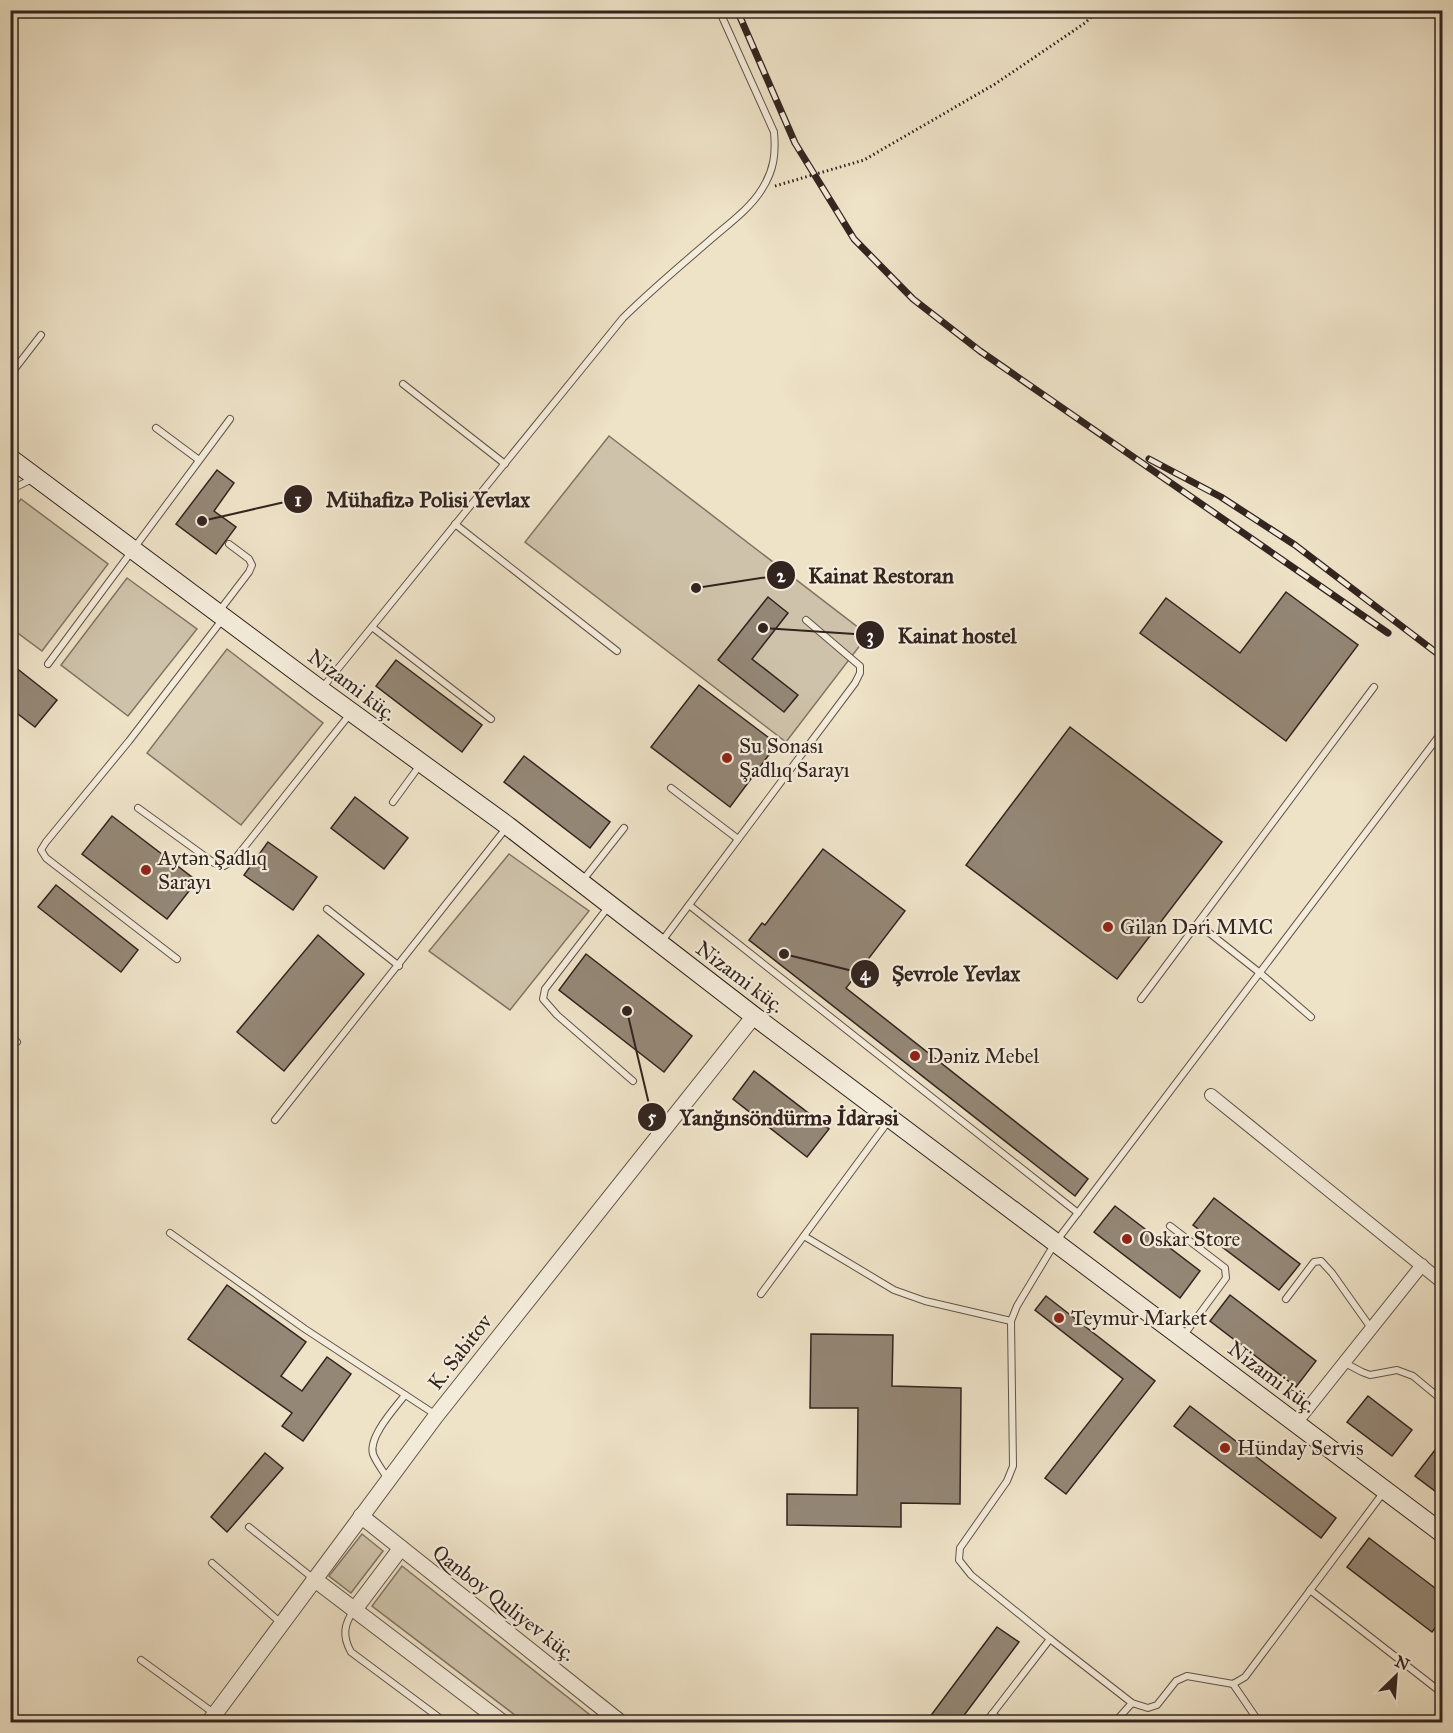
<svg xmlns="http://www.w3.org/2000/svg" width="1453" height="1733" font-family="'IM FELL Great Primer',serif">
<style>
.green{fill:#cec2aa;stroke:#807364;stroke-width:1.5}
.building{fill:#948776;stroke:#32241f;stroke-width:1.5}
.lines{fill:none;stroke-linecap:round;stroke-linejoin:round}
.service-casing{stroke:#615449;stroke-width:8}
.minor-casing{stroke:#615449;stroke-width:14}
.tertiary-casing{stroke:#615449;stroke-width:17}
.secondary-casing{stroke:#32241f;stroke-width:20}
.path{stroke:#32241f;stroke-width:3;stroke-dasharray:1.5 3;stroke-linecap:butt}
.service{stroke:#f4ecdb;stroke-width:6}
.minor{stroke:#f4ecdb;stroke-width:12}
.tertiary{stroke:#f4ecdb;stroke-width:15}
.secondary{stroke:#f4ecdb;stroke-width:18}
.rail-casing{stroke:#32241f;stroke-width:7}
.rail{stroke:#f4ecdb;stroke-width:4.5;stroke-dasharray:14;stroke-linecap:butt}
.poi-dot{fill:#8f2418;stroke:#f4ecdb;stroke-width:2}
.labels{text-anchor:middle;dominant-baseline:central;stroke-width:4.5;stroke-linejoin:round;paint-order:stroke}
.street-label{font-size:21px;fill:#32241f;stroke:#f4ecdb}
.poi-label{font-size:21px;fill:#32241f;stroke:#f4ecdb;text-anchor:start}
.leader{fill:none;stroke:#32241f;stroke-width:2}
.callout-dot{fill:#32241f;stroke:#f4ecdb;stroke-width:2}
.mark-label{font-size:18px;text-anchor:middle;font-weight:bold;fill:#fff}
.callout-label{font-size:22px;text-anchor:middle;font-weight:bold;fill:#32241f;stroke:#f4ecdb;stroke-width:4.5;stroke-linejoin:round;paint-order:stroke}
</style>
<rect width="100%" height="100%" fill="#eee2c7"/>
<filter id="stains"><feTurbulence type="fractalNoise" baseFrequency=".00333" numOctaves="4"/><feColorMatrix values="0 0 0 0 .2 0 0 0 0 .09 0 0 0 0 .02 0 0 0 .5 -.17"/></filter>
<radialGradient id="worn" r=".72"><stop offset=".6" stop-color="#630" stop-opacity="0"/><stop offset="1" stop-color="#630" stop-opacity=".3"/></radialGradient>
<g class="green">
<path d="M609,436L868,635L786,742L525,542Z"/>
<path d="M21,499L108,564L42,651L11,628V512Z"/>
<path d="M127,578L197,629L128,716L61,665Z"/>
<path d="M227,649L323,723L241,825L147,753Z"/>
<path d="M509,854L589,911L510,1010L429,951Z"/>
<path d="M362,1534L383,1551L351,1593L329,1576Z"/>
<path d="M402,1566L599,1722H524L372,1606Z"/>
</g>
<g class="building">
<path d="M217,470L234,483L214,511L236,527L216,554L176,524Z"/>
<path d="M1286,592L1358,645L1286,741L1140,633L1166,598L1240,653Z"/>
<path d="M768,597L788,613L752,659L798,695L784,712L718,660Z"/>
<path d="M396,660L482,725L462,752L376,686Z"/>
<path d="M10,663L57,700L35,727L10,708Z"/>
<path d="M699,685L777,744L730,807L651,747Z"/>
<path d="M1070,727L1222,842L1117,979L966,865Z"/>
<path d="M524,756L610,822L590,848L504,782Z"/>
<path d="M355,797L408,838L384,869L331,828Z"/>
<path d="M112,816L197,881L167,919L82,854Z"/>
<path d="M268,842L317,877L293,910L244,875Z"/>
<path d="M823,849L905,911L846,988L1088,1179L1075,1196L749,940L762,923L765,925Z"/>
<path d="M56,885L138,950L121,972L38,907Z"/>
<path d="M318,935L364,974L284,1071L237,1032Z"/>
<path d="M586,954L692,1036L664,1072L559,990Z"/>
<path d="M754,1071L829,1129L807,1157L733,1099Z"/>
<path d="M1214,1198L1300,1264L1279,1290L1193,1225Z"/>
<path d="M1115,1206L1200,1271L1180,1298L1094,1232Z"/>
<path d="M227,1285L306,1342L281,1376L302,1391L327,1357L351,1374L303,1441L282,1426L292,1413L188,1339Z"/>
<path d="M1230,1295L1316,1361L1296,1387L1210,1321Z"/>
<path d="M1046,1296L1155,1381L1066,1494L1045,1478L1123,1379L1035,1310Z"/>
<path d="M811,1334L893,1335L892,1386L961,1388L960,1504L901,1503V1527L787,1525V1494L857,1495L858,1408H810Z"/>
<path d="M1368,1396L1412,1430L1392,1456L1347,1422Z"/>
<path d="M1190,1406L1336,1518L1321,1538L1174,1426Z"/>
<path d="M1435,1450L1443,1455V1497L1415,1476Z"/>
<path d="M265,1453L283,1468L227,1532L211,1517Z"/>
<path d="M1369,1538L1443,1594V1618L1432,1632L1347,1567Z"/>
<path d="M997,1627L1019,1642L959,1722H926Z"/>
</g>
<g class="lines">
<g class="service-casing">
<g id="service">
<path d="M10,375L41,335"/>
<path d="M403,384L505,464"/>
<path d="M156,428L199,460"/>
<path d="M10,490L34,478"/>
<path d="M455,524L617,651"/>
<path d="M220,610L249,572L252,565L249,559L229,544"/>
<path d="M372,627L491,719"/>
<path d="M48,664L230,419"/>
<path d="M323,687L623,318C650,291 680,266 709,241C727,225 749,210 762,189C774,170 776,154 774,132L719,10"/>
<path d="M671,788L738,839"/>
<path d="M393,802L420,765"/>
<path d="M138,808L214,863L224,866L234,860L350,714"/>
<path d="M583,880L624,828"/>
<path d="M689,905L1078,1213"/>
<path d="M609,906L545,989L543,999L557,1015L633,1081"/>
<path d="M327,909L399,966"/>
<path d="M1198,924L1260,973L1311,1017"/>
<path d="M662,941L855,683L860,673V666L806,620"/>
<path d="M177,959L46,858L41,850L46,842L129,741L222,620"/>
<path d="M1141,999L1374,687"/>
<path d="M10,1035L17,1042"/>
<path d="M275,1120L507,827"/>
<path d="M1170,1226L1225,1268L1226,1278L1184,1335"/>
<path d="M170,1233L305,1329L436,1415"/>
<path d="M804,1236L894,1290L925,1301L1011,1321"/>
<path d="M761,1294L890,1119"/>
<path d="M1286,1299L1314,1262L1321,1261L1332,1273L1371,1328"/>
<path d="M1345,1363L1362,1372L1370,1375L1397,1370L1413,1376L1442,1400"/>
<path d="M388,1479C383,1471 376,1462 373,1454C368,1437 395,1408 405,1395"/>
<path d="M249,1527L314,1579"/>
<path d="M212,1563L281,1623"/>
<path d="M1310,1590L1442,1693"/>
<path d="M354,1610C344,1624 342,1636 351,1652L445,1722"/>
<path d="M1050,1639L1132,1703L1148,1708L1157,1705L1176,1681L1187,1676L1233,1684L1245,1677L1383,1493"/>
<path d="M141,1660L215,1714"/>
<path d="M1233,1684L1259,1722"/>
<path d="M992,1714L1003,1722"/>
<path d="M986,1722L1050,1639L971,1575L959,1560L960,1548L1007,1481L1013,1466L1011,1321L1017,1306L1055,1243L1442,732"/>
<path d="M1115,1722L1132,1703"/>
</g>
</g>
<g class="minor-casing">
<g id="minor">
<path d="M1211,1095L1442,1282"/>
<path d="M1296,1423L1422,1265"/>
</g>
</g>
<g class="tertiary-casing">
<g id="tertiary">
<path d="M361,1516L620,1722"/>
<path d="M314,1579L502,1722"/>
<path d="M355,1609L401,1548"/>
<path d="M209,1722L436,1416L754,1016"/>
</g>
</g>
<g class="secondary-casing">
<path id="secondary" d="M10,458L321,690L508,826L754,1016L1442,1533"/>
</g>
<path class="path" d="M775,186L864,160L995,84L1085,23L1099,10"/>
<use href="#service" class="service"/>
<use href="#minor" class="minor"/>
<use href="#tertiary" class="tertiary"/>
<use href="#secondary" class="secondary"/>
<g class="rail-casing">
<g id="rail">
<path d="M737,10L795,143L854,239L913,299L980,351L1388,633"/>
<path d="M1149,459L1221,497L1295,545L1442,657"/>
</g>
</g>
<use href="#rail" class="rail"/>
</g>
<g class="poi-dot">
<circle cx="727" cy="758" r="6"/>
<circle cx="146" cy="870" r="6"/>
<circle cx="1108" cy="927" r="6"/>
<circle cx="915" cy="1056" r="6"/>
<circle cx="1127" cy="1239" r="6"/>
<circle cx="1059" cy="1318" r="6"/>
<circle cx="1225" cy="1448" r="6"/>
</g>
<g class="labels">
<g class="street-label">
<text transform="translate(352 685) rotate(37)">Nizami küç.</text>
<text transform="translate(740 977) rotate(37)">Nizami küç.</text>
<text transform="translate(460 1352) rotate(-52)">K. Sabitov</text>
<text transform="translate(1272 1377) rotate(37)">Nizami küç.</text>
<text transform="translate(504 1603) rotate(38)">Qanboy Quliyev küç.</text>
</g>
<g class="poi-label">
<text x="739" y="746">Su Sonası<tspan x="739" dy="24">Şadlıq Sarayı</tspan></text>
<text x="158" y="858">Aytən Şadlıq<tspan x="158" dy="24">Sarayı</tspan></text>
<text x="1120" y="927">Gilan Dəri MMC</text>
<text x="927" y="1056">Dəniz Mebel</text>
<text x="1139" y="1239">Oskar Store</text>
<text x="1071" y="1318">Teymur Market</text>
<text x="1237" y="1448">Hünday Servis</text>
</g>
</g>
<path class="leader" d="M202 521L298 499M696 588L781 575M763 628L870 635M784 954L865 974M627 1011L652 1117"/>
<g class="callout-dot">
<circle cx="202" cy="521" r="6"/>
<circle cx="696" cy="588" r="6"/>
<circle cx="763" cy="628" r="6"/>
<circle cx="784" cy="954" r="6"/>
<circle cx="627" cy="1011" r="6"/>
<circle cx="298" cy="499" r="15"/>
<circle cx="781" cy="575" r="15"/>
<circle cx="870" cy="635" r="15"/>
<circle cx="865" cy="974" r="15"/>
<circle cx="652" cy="1117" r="15"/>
</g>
<g class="mark-label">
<text x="298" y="506">1</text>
<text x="781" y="582">2</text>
<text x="870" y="642">3</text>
<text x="865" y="980">4</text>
<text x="652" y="1123">5</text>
</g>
<g class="callout-label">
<text x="428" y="507">Mühafizə Polisi Yevlax</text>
<text x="881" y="583">Kainat Restoran</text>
<text x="957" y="643">Kainat hostel</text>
<text x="956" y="981">Şevrole Yevlax</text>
<text x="789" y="1125">Yanğınsöndürmə İdarəsi</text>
</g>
<rect width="1453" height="1733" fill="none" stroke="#eee2c7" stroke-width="36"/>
<rect x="12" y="12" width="1429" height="1709" fill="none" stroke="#32241f" stroke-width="3"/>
<rect x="18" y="18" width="1417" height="1697" fill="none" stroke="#32241f" stroke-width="1.5"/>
<g transform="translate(1396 1676) rotate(25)" stroke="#f4ecdb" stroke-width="4.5" paint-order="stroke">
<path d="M0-4.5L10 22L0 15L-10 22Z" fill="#32241f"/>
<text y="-9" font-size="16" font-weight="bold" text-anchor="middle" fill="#32241f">N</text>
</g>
<rect width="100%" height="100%" filter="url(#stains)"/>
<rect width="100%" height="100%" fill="url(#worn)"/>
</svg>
